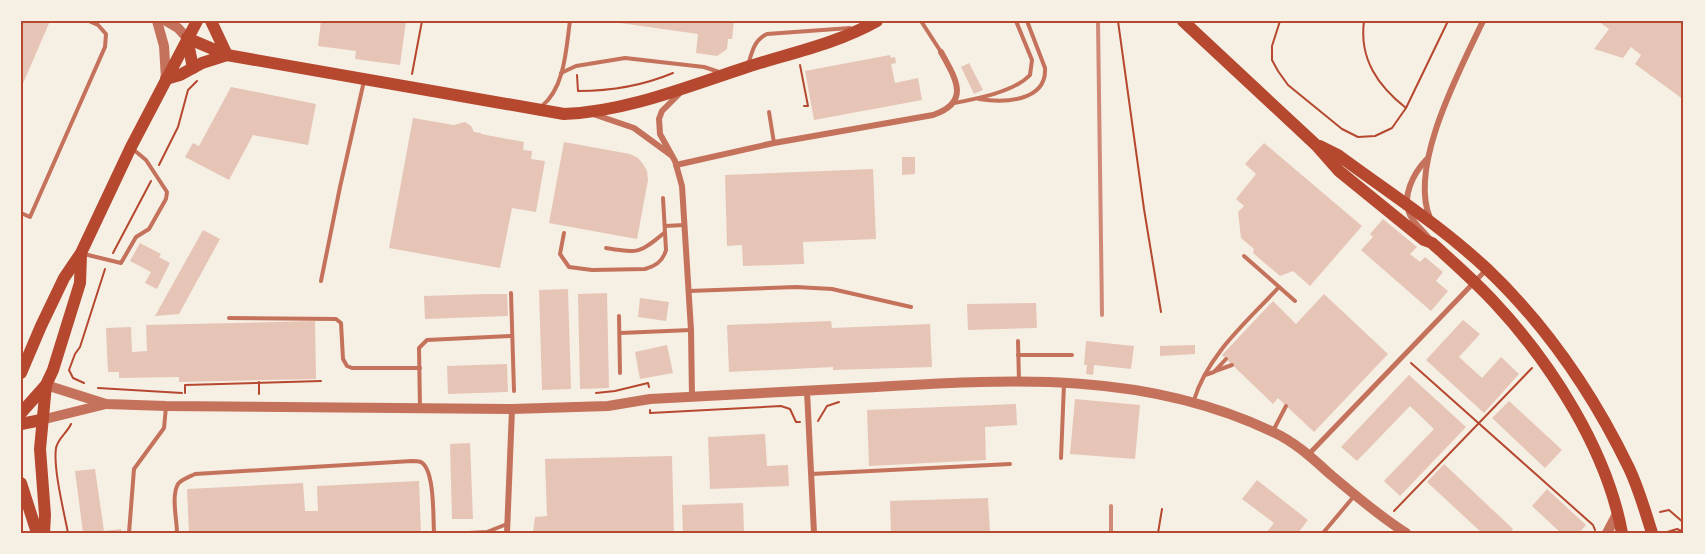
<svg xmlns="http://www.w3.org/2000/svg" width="1705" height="554" font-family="Figtree,sans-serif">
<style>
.building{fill:#e6c5b7}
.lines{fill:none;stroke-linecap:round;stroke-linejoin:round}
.path{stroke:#b5482f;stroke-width:2}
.service{stroke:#c5725c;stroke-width:4}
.pedestrian{stroke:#c5725c;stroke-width:5}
.minor{stroke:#c5725c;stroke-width:6}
.tertiary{stroke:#c5725c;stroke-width:10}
.secondary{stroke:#b5482f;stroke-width:12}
.primary{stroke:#b5482f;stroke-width:12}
.rail{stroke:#cf8b77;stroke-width:4}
.neatline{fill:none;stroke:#b5482f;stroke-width:2}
</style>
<rect width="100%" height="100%" fill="#f6efe4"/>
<g class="building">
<path d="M21,21H50L21,88Z"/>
<path d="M321,21H406L400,65L355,59L356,51L318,46Z"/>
<path d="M606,21H734L732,39H728L727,49L717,56L696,53L698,34Z"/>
<path d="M1598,21H1684V100L1635,64L1641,55L1631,47L1623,58L1594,49L1609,29Z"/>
<path d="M890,55L891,58L895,57L896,63L891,64L895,83L918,78L922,100L814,120L805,71Z"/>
<path d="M969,63L983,90L974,94L961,67Z"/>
<path d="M231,87L316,104L308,145L253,135L229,180L185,157L193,143L199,146Z"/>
<path d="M413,118L454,125L465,122L471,126L474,132L481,133V134L524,142L523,150L532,151L531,159L545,161L536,212L512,208L500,268L389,248Z"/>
<path d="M564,142L630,154L638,158L643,164L647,171L648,180L637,239L549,223Z"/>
<path d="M1264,143L1362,226L1310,286L1293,271L1280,276L1253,253L1254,249L1241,238L1238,212L1244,206L1236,199L1256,174L1245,164Z"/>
<path d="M902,157H915V174L902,175Z"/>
<path d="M873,169L876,239L803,242L804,264L743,266L742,245L727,246L725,175Z"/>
<path d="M1383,219L1417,247L1410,254L1420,262L1425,257L1443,272L1436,281L1448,291L1431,311L1361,250L1373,237L1370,234Z"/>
<path d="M203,230L220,239L179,314L155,316Z"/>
<path d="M140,243L161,254L159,257L170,263L157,289L145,283L151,272L130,261Z"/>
<path d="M568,289L571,389L542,390L539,290Z"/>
<path d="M607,293L609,388L580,389L578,294Z"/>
<path d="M486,294H507L508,316L425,319L424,296Z"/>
<path d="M1324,294L1388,354L1314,432L1278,398L1273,404L1222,355L1273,301L1296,324Z"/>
<path d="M640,298L669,302L666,321L638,317Z"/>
<path d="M1036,303L1037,328L968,330L967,304Z"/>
<path d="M1463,320L1480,334L1459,357L1482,378L1501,357L1519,374L1484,413L1426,360Z"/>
<path d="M315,321L316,379L179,382V377L119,378V372H108L106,328L131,327L132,352L147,351L146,325Z"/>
<path d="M831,321L832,328L930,324L932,367L833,370V367L729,372L727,325Z"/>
<path d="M1086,341L1134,346L1131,369L1094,365L1093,375L1086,374L1087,365H1084Z"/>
<path d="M667,345L673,373L640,379L635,352Z"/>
<path d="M1195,345V354L1160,356V346Z"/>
<path d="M507,364L508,392L448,394L447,366Z"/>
<path d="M1409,375L1466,427L1400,496L1384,481L1434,429L1410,406L1357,461L1341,447Z"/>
<path d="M1075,399L1140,405L1135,459L1070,454Z"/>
<path d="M1509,401L1562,450L1545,468L1492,418Z"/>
<path d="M1016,404L1017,425L985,427L986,460L869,466L867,410Z"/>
<path d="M765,434L767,466L788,465L789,486L710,489L708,437Z"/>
<path d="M470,443L473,519H452L450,444Z"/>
<path d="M672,456L674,533H533L535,517L547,516L545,459Z"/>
<path d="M1444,464L1513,529L1510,533H1482L1427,482Z"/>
<path d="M95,469L104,531L121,529V533H83L75,471Z"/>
<path d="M1257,480L1308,520L1298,533H1266L1274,523L1242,499Z"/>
<path d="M419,481L421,533H189L187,489L303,483L305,511H318L317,486Z"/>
<path d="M1547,489L1586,525L1579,533H1561L1532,506Z"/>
<path d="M988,498L990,533H891L890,501Z"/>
<path d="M743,503L744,533H683L682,505Z"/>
</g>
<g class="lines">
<g class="path">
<path d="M1118,21L1144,209L1161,312"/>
<path d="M1280,21L1272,46V60L1278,71L1288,85L1342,129L1358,137L1375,136L1392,128L1406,108L1448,21"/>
<path d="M1364,21C1359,59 1378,86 1406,108"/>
<path d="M800,65L808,106H804"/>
<path d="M412,74L422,21"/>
<path d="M577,75L578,91C611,91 642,86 673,73"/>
<path d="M159,165L178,127L188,90L197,81"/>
<path d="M113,253L151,181"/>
<path d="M1411,363L1593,525L1595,530"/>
<path d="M259,382V394"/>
<path d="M84,383L73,378L69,370L75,354L80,347L105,269"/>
<path d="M98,388L182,393"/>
<path d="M185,393V385L321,381"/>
<path d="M596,393L615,391L648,383L649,387"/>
<path d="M650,410V413L781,406L790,409L796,422H800"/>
<path d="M818,421L827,406L839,402"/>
<path d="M1394,511L1532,368"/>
<path d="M1660,512L1669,510L1684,523"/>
<path d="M68,533C64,512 53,468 56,448C58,438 67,433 71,424"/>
<path d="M1158,533L1162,509"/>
<path d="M1664,533L1677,529L1684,532"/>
</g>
<g class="service">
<path d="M921,21L941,52"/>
<path d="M748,65C752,52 754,40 767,34L850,28"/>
<path d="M561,73L576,66L625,58L704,67L719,72"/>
<path d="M979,99C1003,103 1047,102 1045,68L1027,21"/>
<path d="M954,103C976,99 1014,92 1030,75L1032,60L1016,21"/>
<path d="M542,106C565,87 566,49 570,21"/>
<path d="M769,112L774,143"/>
<path d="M21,213L30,217L105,47L106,34L98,25L89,21"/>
<path d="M665,226L684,225"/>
<path d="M564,233L560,254L569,267L592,270L645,269C656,266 663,261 666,250L663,198"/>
<path d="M606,248C638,253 639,254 664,233"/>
<path d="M84,254L121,263L136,237L149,229L166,199L167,192L146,160L134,150"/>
<path d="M1244,256L1295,301"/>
<path d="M321,281L340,187L364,81"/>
<path d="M689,291L796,287L832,289L911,307"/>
<path d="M511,293L514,391"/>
<path d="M619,316L620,373"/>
<path d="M229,318L336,319L341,323L343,359L347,366L352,368H420"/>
<path d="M620,333L691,330"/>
<path d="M1018,341L1019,381"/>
<path d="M1018,355H1072"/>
<path d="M1215,371L1232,365"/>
<path d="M1205,375L1214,372L1226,359"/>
<path d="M1194,400C1208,354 1247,322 1279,287"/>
<path d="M420,408L419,348L427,340L511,336"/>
<path d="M1273,431L1286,406"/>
<path d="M1061,458L1064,384"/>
<path d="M811,474L1010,464"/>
<path d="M129,533L134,469L164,428L166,407"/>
<path d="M177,533C177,520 171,496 178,484C182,479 189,477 195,474L412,461C415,461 418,461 421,462C435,470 433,518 434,533"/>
<path d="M468,533L487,532L507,524"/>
<path d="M1323,533L1355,495"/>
</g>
<path class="pedestrian" d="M1308,455L1486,270"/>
<g class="minor">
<path d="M679,94L662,111L659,119L660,134L675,161L682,186L691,330L692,397"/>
<path d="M593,114L634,128L671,155"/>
<path d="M1426,160C1414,173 1401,196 1410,215C1415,225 1425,232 1431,241"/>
<path d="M676,165L774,143L933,115C971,102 956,79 941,52"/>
<path d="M1430,218C1408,166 1460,70 1483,21"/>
<path d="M807,391L814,533"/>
<path d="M507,533L512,409"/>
</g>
<g class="tertiary">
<path d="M157,21L164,46L166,79"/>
<path d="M166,21L178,28L187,38"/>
<path d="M46,385L106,404L166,406L512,409L608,406L650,399C719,395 789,392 858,388C1000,380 1140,368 1273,432C1295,442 1312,458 1331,475C1355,495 1379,516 1406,533"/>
<path d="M41,420L106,404"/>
<path d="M1607,533L1618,512"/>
</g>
<g class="secondary">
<path d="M21,483L37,533"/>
<path d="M44,533L45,515L40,449L46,385"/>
</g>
<g class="primary">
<path d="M1183,21L1316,145L1339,171L1424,240L1432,243C1454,263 1476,282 1495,303C1552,364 1607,451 1622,533"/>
<path d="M187,38L227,55L564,114C625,112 689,86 747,67C791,53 836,44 877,21"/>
<path d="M187,38L193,68"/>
<path d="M166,79L180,75L202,63L227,55L211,21"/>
<path d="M1320,146L1338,155C1388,192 1441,226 1487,269C1546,325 1594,396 1629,468C1639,489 1645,511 1652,533"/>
<path d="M21,373L41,326L64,278L81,253L131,147L197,21"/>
<path d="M21,413L46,385L53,370L80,283L81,254"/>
<path d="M21,424L41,420"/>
</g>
<g class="rail">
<path d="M1098,21L1102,315"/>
<path d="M1111,533V506"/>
</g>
</g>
<rect width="1705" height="554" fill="none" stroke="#f6efe4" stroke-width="45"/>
<rect x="22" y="22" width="1660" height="510" class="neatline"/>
</svg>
